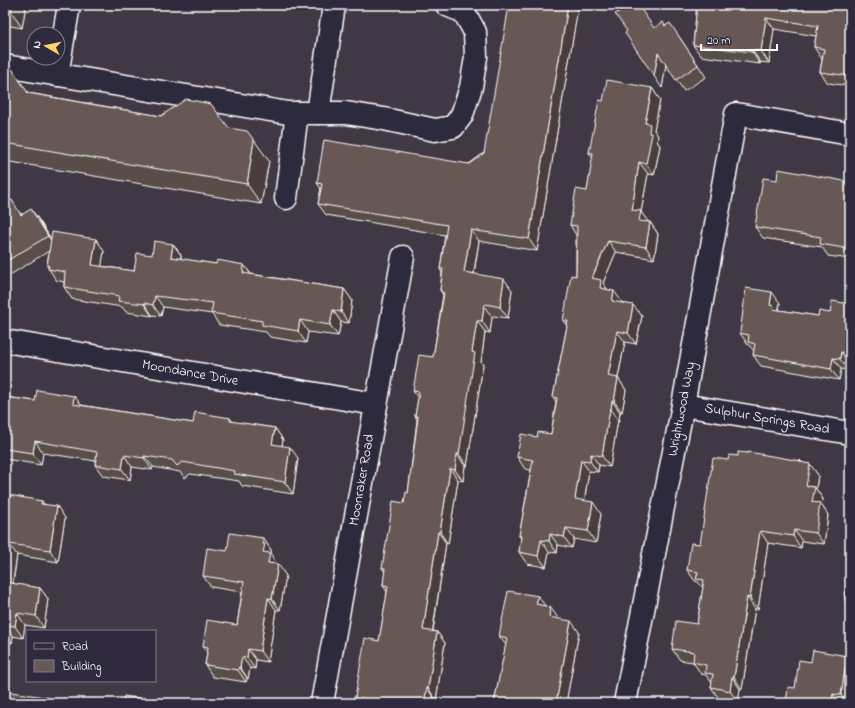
<svg xmlns="http://www.w3.org/2000/svg" width="855" height="708" font-family="'Indie Flower',sans-serif">
<style>
.lines{fill:none;stroke-linecap:round;stroke-linejoin:round}
.minor-casing{stroke:#fff;stroke-width:25}
.minor{stroke:#2f2a3d;stroke-width:22}
.wall{fill:#594d49;stroke:#fff}
.shaded-wall{fill:#483e3c;stroke:#fff}
.building{fill:#675955;stroke:#fff}
.labels{text-anchor:middle;dominant-baseline:central;stroke-width:3;stroke-linejoin:round;paint-order:stroke}
.street-label{font-size:14px;fill:#fff;stroke:#2f2a3d}
</style>
<rect width="100%" height="100%" fill="#403844"/>
<filter id="ink" filterUnits="userSpaceOnUse"><feTurbulence type="fractalNoise" baseFrequency=".025" numOctaves="2"/><feDisplacementMap in="SourceGraphic" scale="8" xChannelSelector="R" yChannelSelector="G"/><feConvolveMatrix kernelMatrix="1 2 1 2 8 2 1 2 1" color-interpolation-filters="sRGB"/></filter>
<g filter="url(#ink)">
<g class="lines">
<g class="minor-casing">
<g id="minor">
<path d="M5,66L288,113H346L384,119L435,130L453,127L462,115L471,87L476,57L475,32L464,12L447,5"/>
<path d="M57,75L69,5"/>
<path d="M318,113L334,5"/>
<path d="M286,198L297,113"/>
<path d="M5,341L375,404"/>
<path d="M683,405L850,433"/>
<path d="M322,703L403,257"/>
<path d="M625,703L683,405L736,114L850,134"/>
</g>
</g>
<use href="#minor" class="minor"/>
</g>
<g class="wall">
<path d="M5,5H26L22,28L5,25Z"/>
<path d="M697,5L850,10V86L828,83L820,72L822,59L814,47L816,36L774,29L769,63L760,62V64L701,56L693,45Z"/>
<path d="M578,8L537,251L479,241L474,274L512,290L508,318L494,316L492,317L490,333L485,332L481,362L483,365L467,466H465L463,481L458,480L448,544L446,543L433,631L437,632L445,643L436,700H435L379,641L387,592L383,585L385,572L382,568L404,503L408,493L417,420L415,416L418,398L413,391L433,357L443,295L440,290L442,273L440,269L445,235L326,215L318,204L321,189L317,183L469,164L484,153Z"/>
<path d="M665,26L678,35L706,77L684,91L666,65L662,88L654,28Z"/>
<path d="M5,68L29,93L229,128L269,161L261,204L5,161Z"/>
<path d="M652,88L660,100L654,130L658,136L657,141L660,146L654,175L648,174L641,212L648,222H650L658,234L654,259L616,252L603,283L607,289L622,302V303L642,316L636,344L625,342L618,378L626,390L622,412H620L619,421L618,420L610,467L599,465L598,472L589,471L584,501L601,514L596,543L574,539L572,548L558,545L557,553L549,552L546,567L527,564L519,552L521,538L519,536L531,470L525,469L517,457L537,437L551,434L556,402L553,397L567,326L563,321L576,276V235L570,225L587,191L593,158L589,153L603,101Z"/>
<path d="M850,182V259L828,256L822,247L763,238L755,227Z"/>
<path d="M5,204L22,214L39,220L51,239L104,251L101,266L134,271L152,255L173,244L181,255V259L216,264L244,265L251,274L344,289L352,300L349,323L341,322L338,336L308,332L306,343L270,337L266,332L219,325L212,314L163,307L161,316L152,315V316L126,312L122,307L72,299L64,287V282L56,280L47,266L49,251L5,278Z"/>
<path d="M780,303L779,310L818,316L830,313L850,304V364H849L848,370L841,369L839,380L761,366L753,355L754,351L749,345H748L740,333Z"/>
<path d="M5,397L35,401L81,405L193,423L230,418L233,422L275,428L283,440L282,446L298,458L293,494L242,486L239,481L190,474L185,478L180,472L153,467L152,470L132,467L130,480L103,476L95,465L96,461L43,453L41,465L5,459Z"/>
<path d="M738,456L801,461L802,463L810,464L818,475L816,489L823,499L822,506L828,515L824,544L802,541L801,548L768,543L758,609H755L742,689H740L738,702L719,699L711,687L712,683L706,675L701,674L693,662L680,660L672,649L697,624L703,588L698,582L695,581L687,570L700,544L728,460Z"/>
<path d="M5,498L42,501L44,504L65,518L58,562L17,555L13,584L40,588L48,599L44,628L25,625L23,638L13,636L12,643L5,642Z"/>
<path d="M263,538L271,550V553L273,555L272,557L286,576L280,610H276L268,662L256,660L255,669L250,668L248,679L247,678L246,682L213,677L205,665L207,653L203,646L237,625L242,592L211,587L203,576L227,551Z"/>
<path d="M545,606L550,607L558,619L579,632L566,703H494L506,645L499,636Z"/>
<path d="M847,656L850,660V703H786L811,662Z"/>
</g>
<g class="shaded-wall">
<path d="M12,5H26L22,28L11,11Z"/>
<path d="M568,5H576L578,8L537,251L529,239Z"/>
<path d="M766,18L774,29L769,63L761,51Z"/>
<path d="M752,50L760,62V64L752,52Z"/>
<path d="M658,53L666,64L662,88L654,76Z"/>
<path d="M652,88L660,100L654,130L658,136L657,141L660,146L654,175L646,164L645,123Z"/>
<path d="M254,140L269,161L261,204L247,184Z"/>
<path d="M639,162L648,174L641,212L649,223L647,232L632,210Z"/>
<path d="M31,209L39,220L56,247L48,236Z"/>
<path d="M650,222L658,234L654,259L646,247Z"/>
<path d="M471,230L479,241L472,283L464,272Z"/>
<path d="M96,239L104,251L100,276L92,265Z"/>
<path d="M608,241L616,252L603,283L609,292L608,299L592,278Z"/>
<path d="M173,244L181,255L179,269L171,257Z"/>
<path d="M244,265L252,276L243,273Z"/>
<path d="M504,279L512,290L508,318L500,307Z"/>
<path d="M344,289L352,300L349,323L341,312Z"/>
<path d="M614,291L622,302L620,312L612,301Z"/>
<path d="M772,292L780,303L778,312L782,317L770,305Z"/>
<path d="M155,296L163,307L161,316L153,305Z"/>
<path d="M144,303L152,315V316L144,304Z"/>
<path d="M633,305L642,316L636,344L628,333Z"/>
<path d="M484,306L492,317L490,333L482,321Z"/>
<path d="M333,310L341,322L338,336L330,325Z"/>
<path d="M300,320L308,332L306,343L298,331Z"/>
<path d="M477,321L485,332L481,362L483,365L467,466L459,454L472,352Z"/>
<path d="M617,331L625,342L616,387L608,376Z"/>
<path d="M841,352L849,364L848,370L840,359Z"/>
<path d="M833,358L841,369L839,380L831,369Z"/>
<path d="M618,378L626,390L622,412L614,401Z"/>
<path d="M74,396L83,407L73,404Z"/>
<path d="M612,401L620,412L619,421L611,409Z"/>
<path d="M610,409L618,420L610,467L602,456Z"/>
<path d="M275,428L283,440L280,456L272,444Z"/>
<path d="M35,441L43,453L41,465L33,453Z"/>
<path d="M290,447L298,458L293,494L285,482Z"/>
<path d="M457,454L465,466L463,481L455,470Z"/>
<path d="M591,454L599,465L598,472L590,461Z"/>
<path d="M124,455L132,467L130,480L122,469Z"/>
<path d="M144,456L153,467L152,470L144,458Z"/>
<path d="M581,460L589,471L583,510L575,499Z"/>
<path d="M801,461L808,472L810,464L818,475L816,489L823,499L822,506L828,515L824,544L816,533L812,502L806,486L800,462Z"/>
<path d="M450,469L458,480L448,544L440,532Z"/>
<path d="M593,502L601,514L596,543L588,531Z"/>
<path d="M57,506L65,518L58,562L50,550Z"/>
<path d="M566,528L574,539L572,548L564,537Z"/>
<path d="M794,530L802,541L801,548L793,536Z"/>
<path d="M760,531L768,543L758,609L750,598Z"/>
<path d="M438,532L446,543L431,641L423,630Z"/>
<path d="M550,534L558,545L557,553L549,541Z"/>
<path d="M263,538L271,550V553L273,555L272,557L278,565L268,563L263,552Z"/>
<path d="M541,540L549,552L546,567L538,556Z"/>
<path d="M9,544L17,555L11,594L5,585V571Z"/>
<path d="M278,564L286,576L280,610L272,599Z"/>
<path d="M40,588L48,599L44,628L36,616Z"/>
<path d="M538,596L546,607L536,604Z"/>
<path d="M747,597L755,609L742,689L734,677Z"/>
<path d="M268,598L276,610L268,662L260,651Z"/>
<path d="M550,607L558,618L557,628L549,617Z"/>
<path d="M17,613L25,625L23,638L15,626Z"/>
<path d="M571,621L579,632L566,703H556Z"/>
<path d="M5,625L13,636L12,643L5,632Z"/>
<path d="M437,632L445,643L436,700L428,688Z"/>
<path d="M248,649L256,660L255,669L247,658Z"/>
<path d="M847,656L850,660V703H847L841,695Z"/>
<path d="M242,657L250,668L248,679L240,667Z"/>
<path d="M239,667L247,678L246,682L238,670Z"/>
<path d="M732,677L740,689L738,702L730,691Z"/>
<path d="M427,688L435,700L434,703H424Z"/>
<path d="M833,694L839,703H833L832,701Z"/>
<path d="M51,698L54,703L50,702Z"/>
<path d="M814,699L817,703H813Z"/>
</g>
<g class="building">
<path d="M5,5H12L11,11L5,10Z"/>
<path d="M509,5H568L529,239L471,230L464,272L504,279L500,307L486,304L484,306L482,321H477L472,352L475,353L459,454H457L455,470L450,469L440,532H438L423,630L437,632L428,688H427L424,703H354L365,638L379,641L388,586L383,585L385,568H382L393,501L404,503L406,492L408,493L418,417L415,416L419,392L413,391L419,355L433,357L444,293L441,292V290H440L443,269H440L447,225L318,204L322,184L317,183L324,140L469,164L484,153Z"/>
<path d="M629,5H638L654,28L663,22L665,26L670,23L698,65L676,80L658,53L654,76L625,33L627,31L615,14Z"/>
<path d="M697,5H817L850,10V76L820,72L824,49L814,47L818,26L766,18L761,51L752,50V52L693,45Z"/>
<path d="M5,68L12,69L28,93L90,104L161,116L186,99L211,104L229,128L247,131L254,140L247,184L5,143Z"/>
<path d="M607,80L652,88L645,123L650,124L649,133L652,134L646,164L639,162L632,210L641,211L639,221L650,222L646,247L608,241L592,278L601,280L600,288L614,291L612,301L633,305L628,333L617,331L608,376L618,378L614,401H612L611,409H610L602,456L591,454L590,461L581,460L575,499L593,502L588,531L566,528L564,537L550,534L549,541L541,540L538,556L519,552L521,536H519L533,460L517,457L521,434L537,437L538,432L551,434L557,398L553,397L568,321H563L571,275L576,276L577,226L570,225L576,189L587,191L593,153H589L599,100L603,101Z"/>
<path d="M778,169L850,182V249L820,244L821,237L755,227L763,178L777,180Z"/>
<path d="M12,200L21,215L31,209L48,236L5,262V204Z"/>
<path d="M52,232L96,239L92,265L134,271L137,253L152,255L154,241L173,244L171,257L216,264L217,260L244,265L243,273L344,289L341,312L333,310L330,325L300,320L298,331L262,325V321L211,313L213,303L155,296L153,305L144,303V304L118,301L119,296L64,287L65,272L48,269L49,266H47Z"/>
<path d="M746,288L772,292L770,305L774,306L773,309L818,316L819,311L830,313L832,301L850,304V354L841,352L840,359L833,358L831,369L753,355L755,344L748,342L749,335L740,333Z"/>
<path d="M37,390L74,396L73,404L193,423L195,412L230,418V421L275,428L272,444L290,447L285,482L234,474L235,471L182,462L177,466L172,460L144,456V458L124,455L122,469L95,465L97,452L35,441L33,453L5,449V397L35,401Z"/>
<path d="M738,452L748,453V452L801,461L800,462L810,464L806,486L815,487L812,502L820,503L816,533L794,530L793,536L760,531L750,598L747,597L734,677H732L730,691L711,687L713,674L705,673L706,665L693,662L694,652L672,649L676,621L697,624L704,580L696,579L698,572L687,570L691,543L700,544L713,458L728,460L729,455L738,456Z"/>
<path d="M9,495L42,501L41,504L57,506L50,550L9,544L5,571V498H8Z"/>
<path d="M230,533L263,538V544H265L263,552L270,553L268,563L278,564L272,599L268,598L260,651L248,649L247,658L242,657L240,667H239L238,670L205,665L208,647L203,646L207,620L237,625L244,582L203,576L207,548L227,551Z"/>
<path d="M846,577H850V629L844,592H847Z"/>
<path d="M5,582L40,588L36,616L17,613L15,626L5,625V627Z"/>
<path d="M508,591L538,596L536,604L550,607L549,617L571,621L556,703L545,702V703H494L507,638L499,636Z"/>
<path d="M813,650L847,656L841,695L833,694L832,701L814,699L813,703H786L788,687L795,688L799,660L811,662Z"/>
<path d="M5,691L51,698L50,702L53,703H5Z"/>
<path d="M124,696L152,700V703H122Z"/>
</g>
</g>
<g class="labels">
<g class="street-label">
<text transform="translate(190 373) rotate(10)">Moondance Drive</text>
<text transform="translate(682 409) rotate(-79)">Wrightwood Way</text>
<text transform="translate(767 419) rotate(10)">Sulphur Springs Road</text>
<text transform="translate(362 480) rotate(-80)">Moonraker Road</text>
</g>
</g>
<rect width="855" height="708" fill="none" stroke="#2f2a3d" stroke-width="20"/>
<rect x="10" y="10" width="835" height="688" fill="none" stroke="#fff" stroke-width="1.5" filter="url(#ink)"/>
<rect x="26" y="630" width="130" height="52" fill="#2f2a3d" stroke="#827f8b"/>
<rect x="34" y="643" width="20" height="6" fill="#2f2a3d" stroke="#827f8b"/>
<text x="62" y="650" font-size="12" fill="#ffffff">Road</text>
<rect x="34" y="660" width="20" height="12" fill="#675955" stroke="#827f8b"/>
<text x="62" y="670" font-size="12" fill="#ffffff">Building</text>
<g transform="translate(46 46) rotate(279)"><circle r="19" fill="#2f2a3d" stroke="#827f8b"/>
<path d="M0-3L7 15L0 10L-7 15Z" fill="#ffd166"/>
<text y="-6" font-size="11" font-weight="bold" text-anchor="middle" fill="#ffffff">N</text>
</g>
<path d="M701 44v6h76v-6" fill="none" stroke="#ffffff" stroke-width="2"/>
<text x="707" y="44" font-size="12" fill="#ffffff" stroke="#2f2a3d" stroke-width="3" paint-order="stroke">20 m</text>
</svg>
